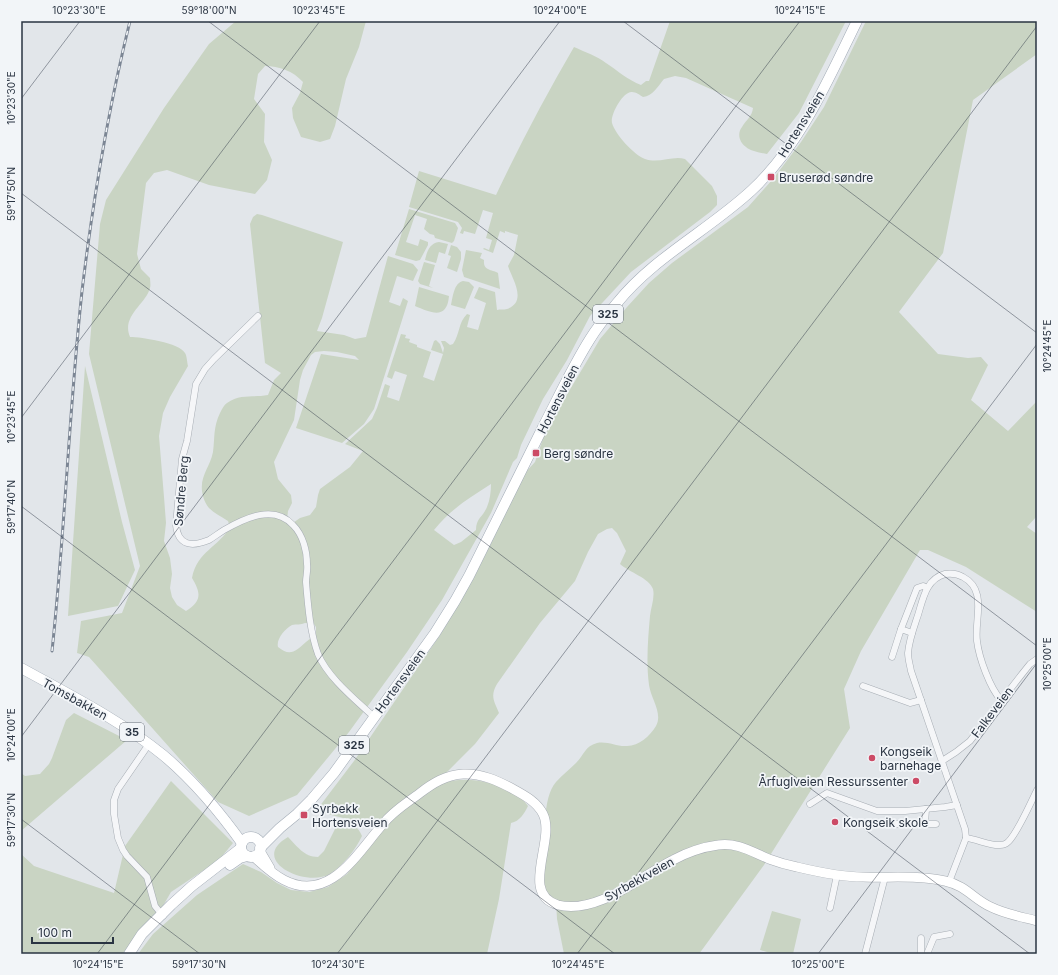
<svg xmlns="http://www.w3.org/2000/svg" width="1058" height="975" font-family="Inter,sans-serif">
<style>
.green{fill:#c9d4c3;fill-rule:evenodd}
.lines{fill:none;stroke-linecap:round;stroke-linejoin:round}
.minor-casing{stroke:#a7adb4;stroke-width:7}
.secondary-casing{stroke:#a7adb4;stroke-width:10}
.primary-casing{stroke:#a2abb6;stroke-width:11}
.minor{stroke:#f5f6f8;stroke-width:6}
.secondary{stroke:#fff;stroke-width:9}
.primary{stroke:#fff;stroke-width:10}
.rail-casing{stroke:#7c8694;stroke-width:3}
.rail{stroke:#f2f5f8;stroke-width:1.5;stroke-dasharray:4.5;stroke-linecap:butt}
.ticks{fill:none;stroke:#2a3442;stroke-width:1;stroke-opacity:0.45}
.poi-dot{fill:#cc4b66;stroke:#f2f5f8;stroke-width:1.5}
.labels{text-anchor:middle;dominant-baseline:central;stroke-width:3.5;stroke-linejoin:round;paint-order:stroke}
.shield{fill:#f2f5f8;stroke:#666e79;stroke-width:1}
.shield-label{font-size:11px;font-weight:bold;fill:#2a3442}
.street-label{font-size:12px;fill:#2a3442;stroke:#f2f5f8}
.poi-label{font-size:12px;fill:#2a3442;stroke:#f2f5f8;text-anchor:start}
.neatline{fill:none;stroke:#2a3442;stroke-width:1.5}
.ticks-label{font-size:10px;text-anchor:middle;fill:#2a3442}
</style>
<rect width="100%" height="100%" fill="#e2e6ea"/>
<g class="green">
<path d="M236,21H366L359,47L346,79L335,126L330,139L320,142L301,137L293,118L292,108L300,93L303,82C293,71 279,66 265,66L258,74L254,99L265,114L264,142L272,160L267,180L255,194L209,185L167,170L154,173L146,183L137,254L141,269L150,278C150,281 151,285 150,288C146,304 121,316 130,337C141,337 180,343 185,353C187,356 187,362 188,366L170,397L163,413L159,436L164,497L166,523L164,541L170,558L172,574L170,588L172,597L177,605L186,611C202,601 201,593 192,578C197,551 219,547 230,527L228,521C216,513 207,511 203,496C198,477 210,468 213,452C215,437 213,428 220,413C222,409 224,405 227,403C241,393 254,398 268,395L274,380L281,373L265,363L250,224L253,217L257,214L262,215L343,242L322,318L317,331L344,335L355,339L366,337L388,256L413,264L418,270L413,281L397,276L389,302L400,306L403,298L408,301L374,409L364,424L342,443L296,428L321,354L359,360L355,356L337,352L324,351L315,352L311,355L303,370L300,380L294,420L274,462L278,479L291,495L292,503L288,511L287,520L290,525L300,518L310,515L316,507L318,495L320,489L350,467L363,451L345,444L372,419L377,408L385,384L390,386L387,397L399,401L407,375L395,371L392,379L387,377L401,334L406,335L405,338L410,339L409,342L417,345V347L431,352L423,377L434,381L443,354L431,350L434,341L436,340L440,344L443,353L444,348L441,341H445L450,345L453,344C460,334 458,323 467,314L470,315L467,327L478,330L486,303L474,298L479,287L495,292L497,310C500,309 504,310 507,309C528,301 512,279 508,266L514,255L518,235L505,231V233L500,231L493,253L483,249L484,248L489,250L492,240L486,238L493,213L483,210L475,234L464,231L463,234L460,233L462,228L458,222L409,207L419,171L496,195C520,144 546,95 574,47C585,52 597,56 606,63C618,71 628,80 641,85L646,81H649L670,21H846L799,113L767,154C761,153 750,151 746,147C739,142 737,133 742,127C746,120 752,117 753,108L686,78L675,76L664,79C658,86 653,96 643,97C640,95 636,92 632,92C623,91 610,115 612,123C615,134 634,155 645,159C659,164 673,155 685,159L712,186L717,196V205L710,212L631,272L590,316L567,360L543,399L521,445L517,458L513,462L491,513L442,600L407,652L349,732L297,795L249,816L218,802L89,657L77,653L81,621L122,613L140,566L89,354L100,224L106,200L164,108L209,44ZM491,484C491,491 490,500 487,507C483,517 476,518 476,530L461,542L454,545L434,530C451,509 469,498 491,484ZM305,623L314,624L316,627V633C313,636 310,639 306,642C296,651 290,657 278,647C276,639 285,629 292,625C296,624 301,625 305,623Z"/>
<path d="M866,21H1037V54L973,100L943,253L899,312L938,354L968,358L981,357L988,365L971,400L1008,431L1037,401V516L1027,527L1037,534V612L966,567L928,550H920L861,651L844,689L850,728L764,865L699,954H564L557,919L556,901C541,894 543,874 544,860C545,838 542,798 556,782C562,775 570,769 576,763C584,755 585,746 597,743C608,741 617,747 627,746C639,746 650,736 656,726C663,713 651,699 649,685C646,663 648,638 650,616C651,607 655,597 653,589C649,578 629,572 620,564L626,551L617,533L612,528L607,529L598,534L588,552L575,581L540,623L497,684C490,696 494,701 499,713L475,744L444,775V783C469,774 512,784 528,806C524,814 520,821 511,823L499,899L487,954H138L153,934L197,895L243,864L261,872L277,883L291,890L309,892L328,887L347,874L373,842L376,832L370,825L316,811L354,761L440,635L471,581L524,474L535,462L546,430L600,339L627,307L649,283L672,263L748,207L773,179L801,142L824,107Z"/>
<path d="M409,209L455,223L458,228L454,241L452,243L435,238L434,235L430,234L424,229L427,219L415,215L406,242L418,246L420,239L428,242V245L420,260L416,261L395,255Z"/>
<path d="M439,242L448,244L445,254L439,252L436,263L425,260C427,251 430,243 439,242Z"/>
<path d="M451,245L457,247L461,252V259L457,272L447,268L451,256L448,255Z"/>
<path d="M466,250L482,253L480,258L484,260C483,271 491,269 498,273L500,289L464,277L462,270Z"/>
<path d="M424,262L435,265L429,286L433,288L420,284L418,281Z"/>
<path d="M463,281L469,282L474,287L465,309L451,305C453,296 454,283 463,281Z"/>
<path d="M419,287L449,296C447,321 430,312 415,306Z"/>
<path d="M85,366L122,522L135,570L118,606L68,616Z"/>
<path d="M74,713L127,740L21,831V773L25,776L40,774L49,764L52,758L66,720Z"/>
<path d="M171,781L233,843L219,860L171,892L160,911L122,954H21V854L34,866L114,893L125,846Z"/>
<path d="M343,823C353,825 358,826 362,836C355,851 343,865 330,874C305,888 248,860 288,837C297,846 304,857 318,857L324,851L337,825Z"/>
<path d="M772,911L801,919L793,954H774L760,950Z"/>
</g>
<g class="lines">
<g class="minor-casing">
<g id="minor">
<path d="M258,316L214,359L205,369L196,384L187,441L182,459L176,525C178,546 192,547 209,540C214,537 219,533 224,530C245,518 274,504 293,525C303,535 307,551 307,564C308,570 306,576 306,582C308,606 310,632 318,654C328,678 356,700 374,717"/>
<path d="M912,633L901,629L917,588L923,586L927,588"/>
<path d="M892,657L901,629"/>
<path d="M863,686L910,703L921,700"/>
<path d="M149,744L118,789L114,800V814L118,838L123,850L127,856L147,877L155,906L163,916"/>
<path d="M942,761L956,752L970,741L1022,674L1030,664L1037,659"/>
<path d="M810,804L827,793L877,811H905L945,807L957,805"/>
<path d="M894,824H925L926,809"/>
<path d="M925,824H936"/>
<path d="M966,838L965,829L911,671C910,665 908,659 908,653C909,640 914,627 918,615C923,599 926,579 945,574C952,573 958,574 963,577C988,590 974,620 977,641C979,658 990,688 1001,700"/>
<path d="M949,882L966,838C977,839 990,846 1000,845C1003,845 1006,844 1008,842C1017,834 1031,802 1037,790"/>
<path d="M830,908L837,875"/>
<path d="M865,954L885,877"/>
<path d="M921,954V938"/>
<path d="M927,954L934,937L950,934"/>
</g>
</g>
<g class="secondary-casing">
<g id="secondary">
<path d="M260,851L270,868"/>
<path d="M253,856C263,865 272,874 284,880C330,904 358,852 383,824C393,811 407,803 420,793C433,783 446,775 463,774C481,773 498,781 513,789C524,795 537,802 543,814C556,840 519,894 558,905C597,915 641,876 673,860C686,853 703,847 718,845C737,842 752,852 769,859C777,862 787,865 797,867C818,872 841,877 863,877C891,878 918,875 945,881C967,886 973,899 991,907C1005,914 1022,917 1037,921"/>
</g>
</g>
<g class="primary-casing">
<g id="primary">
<path d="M21,668C70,695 120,720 163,755C193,780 219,811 242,843"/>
<circle cx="251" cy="847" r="10"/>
<path d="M260,848L280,828L297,814L311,800L334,773L435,633L455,601L469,576C494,526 519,475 544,425C559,396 573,366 590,339C598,326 607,315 617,303C654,257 709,230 752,190C801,144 828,80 857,21"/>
<path d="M230,865L240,858L247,856"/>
<path d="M129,954L142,934L171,905L192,886L241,848"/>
</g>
</g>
<use href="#minor" class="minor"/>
<use href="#secondary" class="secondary"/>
<use href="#primary" class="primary"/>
<g class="rail-casing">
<path id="rail" d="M52,651C65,531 69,411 82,291C93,200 108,110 130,21"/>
</g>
<use href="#rail" class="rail"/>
</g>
<path class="ticks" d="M208,21L1037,646M623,21L1037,333M21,99L80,21M21,193L1030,954M21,418L320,21M21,506L615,954M21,737L560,21M21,819L200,954M97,954L800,21M337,954L1037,26M577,954L1037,344M818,954L1037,663"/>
<g class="poi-dot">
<rect x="767" y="173" width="8" height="8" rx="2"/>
<rect x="532" y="449" width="8" height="8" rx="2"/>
<circle cx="872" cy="758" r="4"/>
<circle cx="916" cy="781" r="4"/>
<rect x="300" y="811" width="8" height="8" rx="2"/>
<circle cx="835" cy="822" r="4"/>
</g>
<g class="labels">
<g class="shield">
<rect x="593" y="305" width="30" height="18" rx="3"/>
<rect x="120" y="723" width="24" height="18" rx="3"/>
<rect x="339" y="736" width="30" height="18" rx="3"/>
</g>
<g class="shield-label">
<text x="608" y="314">325</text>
<text x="132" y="732">35</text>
<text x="354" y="745">325</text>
</g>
<g class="street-label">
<text transform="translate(801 124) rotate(-58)">Hortensveien</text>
<text transform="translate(558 399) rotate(-63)">Hortensveien</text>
<text transform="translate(181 491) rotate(-85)">Søndre Berg</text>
<text transform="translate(400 681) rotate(-54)">Hortensveien</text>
<text transform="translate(75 699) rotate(29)">Tomsbakken</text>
<text transform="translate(992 712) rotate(-53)">Falkeveien</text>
<text transform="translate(639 879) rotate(-29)">Syrbekkveien</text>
</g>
<g class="poi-label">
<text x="779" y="177">Bruserød søndre</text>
<text x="544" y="453">Berg søndre</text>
<text x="880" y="751">Kongseik<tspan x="880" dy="14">barnehage</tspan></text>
<text x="908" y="781" text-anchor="end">Årfuglveien Ressurssenter</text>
<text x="312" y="808">Syrbekk<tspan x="312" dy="14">Hortensveien</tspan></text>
<text x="843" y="822">Kongseik skole</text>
</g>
</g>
<rect width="1058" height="975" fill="none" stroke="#f2f5f8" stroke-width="44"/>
<path d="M32 937v6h81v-6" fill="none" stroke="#2a3442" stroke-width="2"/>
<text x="38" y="937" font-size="12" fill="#2a3442" stroke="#f2f5f8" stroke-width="3" paint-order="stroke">100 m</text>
<rect x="22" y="22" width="1014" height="931" class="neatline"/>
<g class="ticks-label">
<text x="79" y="14">10°23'30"E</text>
<text x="209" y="14">59°18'00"N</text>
<text x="319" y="14">10°23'45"E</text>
<text x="560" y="14">10°24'00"E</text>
<text x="800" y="14">10°24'15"E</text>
<text transform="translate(11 98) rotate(-90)" y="4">10°23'30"E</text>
<text transform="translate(11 194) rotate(-90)" y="4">59°17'50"N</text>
<text transform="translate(1047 346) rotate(-90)" y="4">10°24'45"E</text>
<text transform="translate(11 417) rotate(-90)" y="4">10°23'45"E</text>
<text transform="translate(11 507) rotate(-90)" y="4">59°17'40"N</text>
<text transform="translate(1047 664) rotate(-90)" y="4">10°25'00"E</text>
<text transform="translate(11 735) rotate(-90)" y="4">10°24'00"E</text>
<text transform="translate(11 820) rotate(-90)" y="4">59°17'30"N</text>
<text x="98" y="968">10°24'15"E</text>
<text x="199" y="968">59°17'30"N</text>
<text x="338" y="968">10°24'30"E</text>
<text x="578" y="968">10°24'45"E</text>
<text x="818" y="968">10°25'00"E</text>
</g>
</svg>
